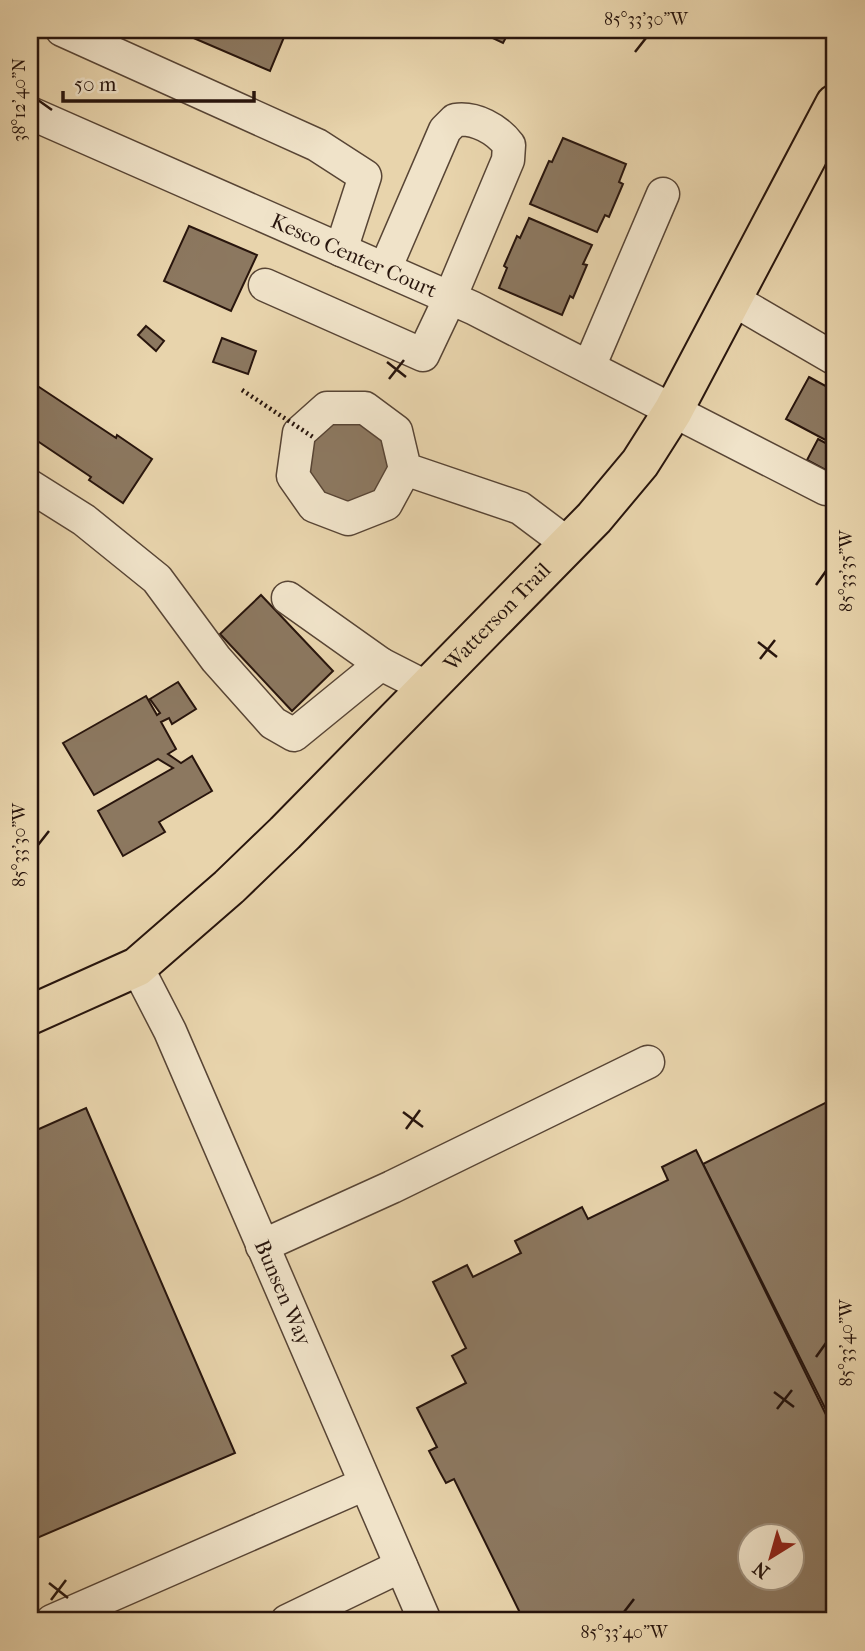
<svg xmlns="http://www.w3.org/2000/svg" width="865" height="1651" font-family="'IM FELL French Canon',serif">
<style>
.building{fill:#8c7860;stroke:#28150d;stroke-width:2;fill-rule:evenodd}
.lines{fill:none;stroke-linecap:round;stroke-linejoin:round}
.minor-casing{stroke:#584535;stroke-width:35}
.major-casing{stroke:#28150d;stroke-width:42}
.minor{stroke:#f0e3c9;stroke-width:32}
.major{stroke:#e8d4ac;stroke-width:38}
.path-bridge{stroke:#28150d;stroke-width:4.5;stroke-dasharray:2 3.5;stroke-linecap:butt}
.ticks{fill:none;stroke:#28150d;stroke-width:2.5}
.labels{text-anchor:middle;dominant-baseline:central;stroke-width:5;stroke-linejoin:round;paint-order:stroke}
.street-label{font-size:21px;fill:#28150d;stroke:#f0e3c9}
.neatline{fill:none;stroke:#28150d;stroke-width:2.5}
.ticks-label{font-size:18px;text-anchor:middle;fill:#28150d}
</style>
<rect width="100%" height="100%" fill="#e8d4ac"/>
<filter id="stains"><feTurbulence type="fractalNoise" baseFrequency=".00286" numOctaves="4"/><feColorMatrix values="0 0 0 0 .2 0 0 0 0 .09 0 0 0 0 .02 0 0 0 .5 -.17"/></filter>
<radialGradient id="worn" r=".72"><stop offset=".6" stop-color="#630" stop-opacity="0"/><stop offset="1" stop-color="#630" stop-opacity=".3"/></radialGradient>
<g class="building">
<path d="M175,30H287L270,71Z"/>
<path d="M476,30H510L503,43Z"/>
<path d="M563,138L626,164L619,182L623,184L609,217L605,215L597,232L530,204L549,161L552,162Z"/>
<path d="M529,218L592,245L583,264L587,265L573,298L570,296L562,315L499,288L507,268L504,266L517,236L520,238Z"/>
<path d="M189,226L257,255L231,311L164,281Z"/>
<path d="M146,326L164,341L156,351L138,335Z"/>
<path d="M222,338L256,351L248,374L213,362Z"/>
<path d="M809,377L835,391V445L786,419Z"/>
<path d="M30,381L116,438L117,435L152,459L123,503L89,480L91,477L30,436Z"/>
<path d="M347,416L373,423L390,445L391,472L376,493L349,503L326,496L307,474L313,437L321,425Z"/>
<path d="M818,439L835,448L833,474L807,460Z"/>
<path d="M261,595L333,671L292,711L220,634Z"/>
<path d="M178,682L196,709L172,724L169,718L161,722L176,749L168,754L181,763L192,756L212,791L159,822L165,832L123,856L98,811L173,768L158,759L94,795L63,743L146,696L157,715L160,713L150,699Z"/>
<path d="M835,1098V1428L703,1164Z"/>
<path d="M86,1108L235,1453L30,1541V1133Z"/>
<path d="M696,1150L835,1433V1621H524L454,1479L446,1483L440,1472L429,1451L437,1447L417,1408L466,1383L452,1356L466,1348L433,1282L467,1265L473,1277L521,1253L515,1241L582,1207L588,1219L668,1180L662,1167ZM750,1536H792V1578H750Z"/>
</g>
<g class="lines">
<g class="minor-casing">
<g id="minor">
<path d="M62,30L317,145L365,176L341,250"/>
<path id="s1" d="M30,113L473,308L826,489L835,487"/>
<path d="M265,285L423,355L450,298L508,160L509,145C497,129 475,117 455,120L445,130L385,269"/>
<path d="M732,299L835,359"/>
<path d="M589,367L663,194"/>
<path d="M405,469L386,504L348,519L314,506L293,476L299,433L327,408H365L396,431L405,469L520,508L568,544"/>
<path d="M30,486L84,520L157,579L216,659L273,723L294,735L381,664L428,688"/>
<path d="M288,598L381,664"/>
<path id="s2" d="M137,967L170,1031L425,1621"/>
<path d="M262,1246L392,1187L648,1062"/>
<path d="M52,1621L365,1484"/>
<path d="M287,1621L401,1566"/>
</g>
</g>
<g class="major-casing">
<g id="major">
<path id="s3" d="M30,1015L137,967L229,887L285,833L594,518L640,463L673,411L835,104"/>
</g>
</g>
<use href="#minor" class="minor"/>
<use href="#major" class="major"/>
<path class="path-bridge" d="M242,390L313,437"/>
</g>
<path class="ticks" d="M635,52L646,38M38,100L52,110M387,362L406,377M389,379L404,360M816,585L826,571M758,642L777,657M760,659L775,640M38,845L49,831M403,1112L423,1127M406,1129L420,1110M816,1357L826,1343M774,1392L794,1407M777,1409L792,1390M49,1583L68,1598M51,1600L66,1580M624,1612L634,1599"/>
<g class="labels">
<g class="street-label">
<text stroke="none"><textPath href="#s1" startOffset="354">Kesco Center Court</textPath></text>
<text stroke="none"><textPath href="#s3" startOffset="620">Watterson Trail</textPath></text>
<text stroke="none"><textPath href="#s2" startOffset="357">Bunsen Way</textPath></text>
</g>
</g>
<rect width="865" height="1651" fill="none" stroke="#e8d4ac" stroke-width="77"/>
<g transform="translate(771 1557) rotate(217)"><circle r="33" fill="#f0e3c9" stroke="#a0917e" stroke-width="2"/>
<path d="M0-5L12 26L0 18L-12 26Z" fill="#8f2418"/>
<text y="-10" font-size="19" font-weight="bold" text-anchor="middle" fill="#28150d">N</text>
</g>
<path d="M63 91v10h191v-10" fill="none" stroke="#28150d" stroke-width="3.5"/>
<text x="74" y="91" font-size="21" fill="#28150d" stroke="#f0e3c9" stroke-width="5" paint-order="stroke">50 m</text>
<rect x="38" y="38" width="788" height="1574" class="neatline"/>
<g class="ticks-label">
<text x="646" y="25">85°33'30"W</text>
<text transform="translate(19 100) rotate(-90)" y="6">38°12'40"N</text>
<text transform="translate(846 571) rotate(-90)" y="6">85°33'35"W</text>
<text transform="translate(19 845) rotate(-90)" y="6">85°33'30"W</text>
<text transform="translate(846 1343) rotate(-90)" y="6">85°33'40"W</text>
<text x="624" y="1638">85°33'40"W</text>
</g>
<rect width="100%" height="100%" filter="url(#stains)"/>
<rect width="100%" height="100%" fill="url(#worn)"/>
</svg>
